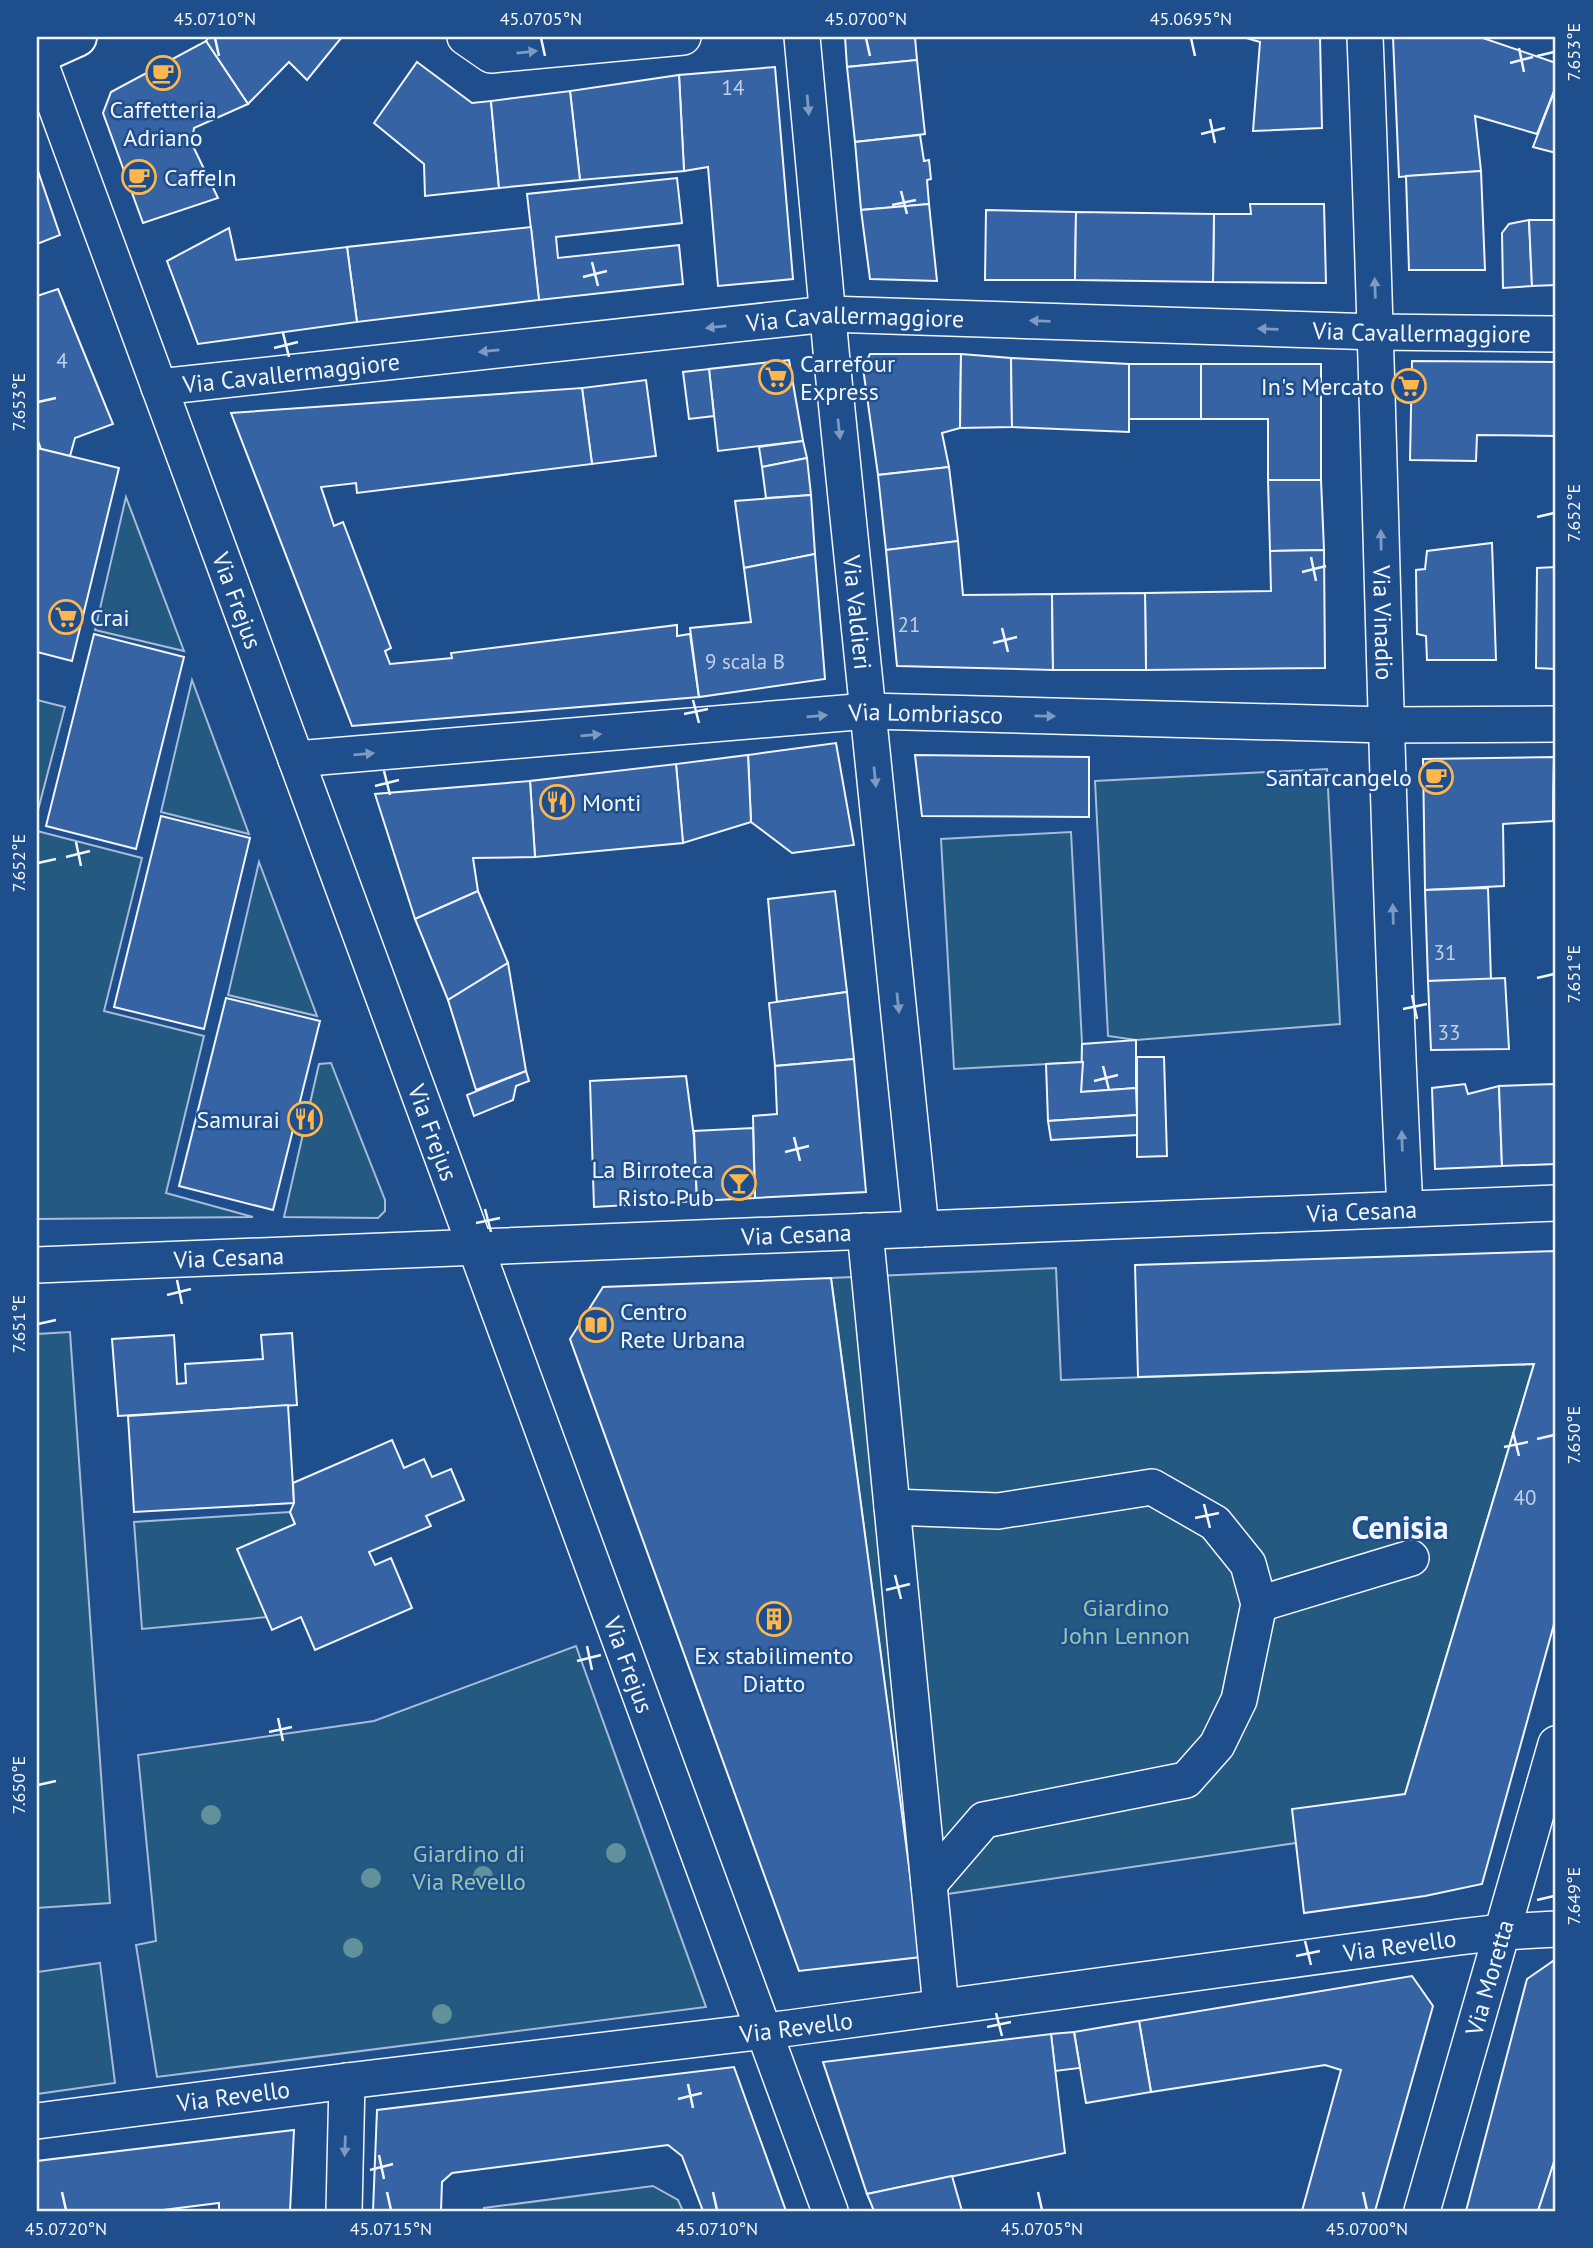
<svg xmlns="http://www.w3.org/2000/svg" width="1593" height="2248" font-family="'PT Sans',sans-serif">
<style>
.green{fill:#245a82;stroke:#a8bbd7;stroke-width:2}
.building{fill:#3563a3;stroke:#f2f6ff;stroke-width:2}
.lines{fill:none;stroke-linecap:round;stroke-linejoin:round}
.street-casing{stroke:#f2f6ff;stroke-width:38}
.secondary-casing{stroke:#f2f6ff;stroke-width:42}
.street{stroke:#1f4e8c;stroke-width:35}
.secondary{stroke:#1f4e8c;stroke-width:38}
.tree{fill:#61919a}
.oneway{fill:#7e9ac0}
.ticks{fill:none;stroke:#f2f6ff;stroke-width:2.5}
.labels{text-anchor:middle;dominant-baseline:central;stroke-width:5;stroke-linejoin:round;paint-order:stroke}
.number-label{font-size:21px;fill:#c3d1e8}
.poi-label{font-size:24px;fill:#f2f6ff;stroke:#1f4e8c;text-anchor:start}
.street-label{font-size:24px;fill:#f2f6ff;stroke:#1f4e8c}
.park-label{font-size:24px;fill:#97c8a6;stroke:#1f4e8c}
.district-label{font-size:32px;font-weight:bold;fill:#f2f6ff;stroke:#1f4e8c}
.neatline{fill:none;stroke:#f2f6ff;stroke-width:2.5}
.ticks-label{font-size:18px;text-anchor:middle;fill:#f2f6ff}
</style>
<rect width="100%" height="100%" fill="#1f4e8c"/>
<g class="green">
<path d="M126,497L184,651L95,630Z"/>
<path d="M192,680L249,834L161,812Z"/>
<path d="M37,700L65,707L37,814Z"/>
<path d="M1327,769L1340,1024L1136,1040L1108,1036L1095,781Z"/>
<path d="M37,831L142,858L104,1011L204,1036L166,1193L253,1217L37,1219Z"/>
<path d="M1071,832L1083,1062L954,1069L941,839Z"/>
<path d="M259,862L317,1016L228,995Z"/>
<path d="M331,1063L385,1200V1211L378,1218L284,1217L319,1064Z"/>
<path d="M1056,1268L1061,1380L1534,1364L1405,1794L1296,1843L913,1899L831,1278Z"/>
<path d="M70,1332L110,1903L37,1908V1334Z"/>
<path d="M290,1512L295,1524L238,1549L268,1617L142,1629L134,1522Z"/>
<path d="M576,1646L706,2007L157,2077L136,1945L156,1941L138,1755L374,1721Z"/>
<path d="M100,1963L115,2083L37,2094V1972Z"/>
<path d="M653,2186L678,2200L683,2211H484V2208Z"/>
</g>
<g class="building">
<path d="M209,37H342L307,80L289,62L248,104L206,41Z"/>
<path d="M845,37H915L917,60L847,67Z"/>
<path d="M1243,37H1320L1322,128L1253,131L1260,42Z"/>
<path d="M1393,37H1480L1556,63V86L1537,134L1475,116L1481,171L1399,177Z"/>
<path d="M206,41L248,104L194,128L192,144L218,198L143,223L103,113L111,92Z"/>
<path d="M917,60L925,134L855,142L847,67Z"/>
<path d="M417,62L472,103L491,101L499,188L425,196L424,164L374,123Z"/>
<path d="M775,67L793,279L718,286L708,167L684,171L679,75Z"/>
<path d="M679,75L684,171L580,180L570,91Z"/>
<path d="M1556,87V153L1533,147Z"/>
<path d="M570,91L580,180L499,188L491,101Z"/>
<path d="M920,135L924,161L929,160L931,179L927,180L929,204L861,210L855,142Z"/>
<path d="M37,168L60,235L37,244Z"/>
<path d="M1481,171L1485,270H1409L1406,176Z"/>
<path d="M677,178L682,223L556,237L558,258L679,245L683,284L539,300L527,194Z"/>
<path d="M929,204L937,281L870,279L861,210Z"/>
<path d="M1250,204H1324L1326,283L1213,282L1214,214H1251Z"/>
<path d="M986,210L1076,212L1075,280H985Z"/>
<path d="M1076,212L1214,214L1213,282L1075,280Z"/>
<path d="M1529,220L1532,286L1503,288L1502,233L1509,224Z"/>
<path d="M1529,220H1556V285L1532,286Z"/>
<path d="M531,227L539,300L357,322L347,247Z"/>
<path d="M229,228L236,260L347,247L357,322L198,344L167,261Z"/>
<path d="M58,289L113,424L75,438L70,456L41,449L37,438V296Z"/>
<path d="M870,354H961L960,428L942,433L949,467L878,475L863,368Z"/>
<path d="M961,354L1011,358L1012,427L960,428Z"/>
<path d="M1011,358L1129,364V432L1012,427Z"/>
<path d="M789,360L803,441L718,451L709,369Z"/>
<path d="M1412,361L1556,362V436L1477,435L1476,461L1410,460Z"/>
<rect x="1129" y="364" width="72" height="55"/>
<path d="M1201,364H1321V480H1268V419H1201Z"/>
<path d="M709,369L714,416L689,419L683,372Z"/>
<path d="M646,380L656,456L592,464L582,388Z"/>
<path d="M582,388L592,464L357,493L356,483L321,487L334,526L343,522L391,648L385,651L390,664L452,658L451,653L677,625V636L690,634L699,697L352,726L231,413Z"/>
<path d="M803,441L807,458L762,467L759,447Z"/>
<path d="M37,448L119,468L72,661L37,652Z"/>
<path d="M807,458L811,495L766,498L762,467Z"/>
<path d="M949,467L958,541L886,550L878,475Z"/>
<path d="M1268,480H1321L1324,550L1270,551Z"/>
<path d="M811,495L815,554L744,568L735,501Z"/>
<path d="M958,541L963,595L1052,594L1053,670L897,666L886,550Z"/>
<path d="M1492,543L1496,660H1427L1426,636L1417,634L1416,570L1425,569L1427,551Z"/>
<path d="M1324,550L1325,668L1146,670L1145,593L1271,591L1270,551Z"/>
<path d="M815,554L825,679L699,697L690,628L751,622L744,568Z"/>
<path d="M1556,567V669L1536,668L1537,568Z"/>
<path d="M1145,593L1146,670H1053L1052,594Z"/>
<path d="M94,634L184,657L136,849L46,826Z"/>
<path d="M836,743L854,845L792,853L751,822L748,755Z"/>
<path d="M748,755L751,822L683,843L676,764Z"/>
<path d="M915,755L1089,757V817L922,816Z"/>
<path d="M1554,757L1553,821L1503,824L1504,886L1425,890L1423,759Z"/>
<path d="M1554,757H1556V821H1553Z"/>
<path d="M676,764L683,843L535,857L530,781Z"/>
<path d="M530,781L535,857L473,858L478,891L415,919L375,794Z"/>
<path d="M161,816L250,838L204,1029L114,1007Z"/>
<path d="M1488,888L1491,980L1428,981L1425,890Z"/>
<path d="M478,891L508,963L448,1000L415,919Z"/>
<path d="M835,891L847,992L777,1002L768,899Z"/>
<path d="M508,963L526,1071L476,1090L448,1000Z"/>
<path d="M1505,978L1509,1049L1431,1050L1428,981Z"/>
<path d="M847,992L854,1059L775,1066L769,1003Z"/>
<path d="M226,998L320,1021L273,1210L179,1186Z"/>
<path d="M1136,1040V1088L1081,1092L1082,1044Z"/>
<path d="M1137,1057H1164L1167,1156L1137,1157Z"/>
<path d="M854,1059L866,1192L755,1198L753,1116L777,1114L775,1066Z"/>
<path d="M1083,1062L1081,1092L1136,1088L1137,1115L1048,1121L1046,1064Z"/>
<path d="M526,1071L529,1081L516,1086L513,1100L474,1116L467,1095Z"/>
<path d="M686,1076L694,1137L697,1201L594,1207L590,1081Z"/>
<path d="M1465,1084L1468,1094L1499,1086L1502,1166L1435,1169L1432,1088Z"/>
<path d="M1556,1084V1164L1502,1166L1499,1086Z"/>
<path d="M1137,1115V1135L1051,1140L1048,1121Z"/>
<path d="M753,1128L755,1198L697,1201L694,1131Z"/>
<path d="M1556,1251V1617L1482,1884L1425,1896L1304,1913L1292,1809L1405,1794L1534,1364L1138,1377L1135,1265Z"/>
<path d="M831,1278L921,1957L799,1971L570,1339L603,1287Z"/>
<path d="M292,1333L297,1405L118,1416L112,1339L174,1335L177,1384L186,1383L185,1364L263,1359L261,1335Z"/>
<path d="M288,1405L294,1503L134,1512L128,1416Z"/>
<path d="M392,1440L404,1468L424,1459L432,1477L451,1469L464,1500L426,1516L431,1526L369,1552L375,1565L391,1558L412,1608L315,1650L301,1617L272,1630L237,1549L295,1524L290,1512L294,1503L293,1483Z"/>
<path d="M1556,1959V2156L1538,2211H1466L1527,1979Z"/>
<path d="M1412,1976L1433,2006L1375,2211H1302L1341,2070L1325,2065L1151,2092L1139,2021Z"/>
<path d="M1139,2021L1151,2092L1086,2103L1074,2032Z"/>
<path d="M1074,2032L1080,2068L1055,2071L1051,2034Z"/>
<path d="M1051,2034L1065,2153L867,2194L823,2062Z"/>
<path d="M734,2067L786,2211H703L682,2156L668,2145L452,2173L442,2182L441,2211H373L377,2110Z"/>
<path d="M294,2130L290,2211H219V2203L155,2211H37V2161Z"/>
<path d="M1556,2156V2211H1538Z"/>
<path d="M952,2176L962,2211H874L867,2194Z"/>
</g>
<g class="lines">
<g class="street-casing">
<g id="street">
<path d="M465,37L491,55L683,37"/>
<path id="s1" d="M802,37L832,361L921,1229"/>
<path id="s2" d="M1365,37C1381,428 1385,819 1405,1209"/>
<path id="s3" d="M37,55L830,2211"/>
<path id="s4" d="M159,387L828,314L1377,332L1556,334"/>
<path id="s5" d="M296,759L868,711L1386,725L1556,724"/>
<path d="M865,1231L941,2007"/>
<path id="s6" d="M37,1265L1556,1203"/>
<path d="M892,1507L998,1511L1152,1487L1215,1523L1248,1564L1259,1604L1239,1700L1217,1745L1186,1780L984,1820L929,1884"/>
<path d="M1259,1604L1411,1558"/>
<path id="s7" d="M37,2121L347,2081L790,2028L1459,1937L1502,1932L1556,1929"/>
<path d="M344,2211L347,2081"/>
<path id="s8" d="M1422,2211L1556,1744"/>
</g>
</g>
<g class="secondary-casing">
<path id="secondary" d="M37,55L77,37"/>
</g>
<use href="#street" class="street"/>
<use href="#secondary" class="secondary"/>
</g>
<g class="tree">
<circle cx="211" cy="1815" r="10"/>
<circle cx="616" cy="1853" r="10"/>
<circle cx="483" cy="1876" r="10"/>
<circle cx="371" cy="1878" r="10"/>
<circle cx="353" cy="1948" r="10"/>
<circle cx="442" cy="2014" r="10"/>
</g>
<defs><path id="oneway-solid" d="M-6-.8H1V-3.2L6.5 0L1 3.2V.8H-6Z" transform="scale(1.75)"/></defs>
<g class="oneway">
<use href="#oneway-solid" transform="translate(527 52) rotate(-6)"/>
<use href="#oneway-solid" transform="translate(808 105) rotate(85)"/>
<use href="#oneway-solid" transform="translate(1375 288) rotate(-92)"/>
<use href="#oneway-solid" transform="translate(1040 321) rotate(-178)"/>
<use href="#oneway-solid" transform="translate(716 327) rotate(174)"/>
<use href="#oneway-solid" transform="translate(1268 329) rotate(-178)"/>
<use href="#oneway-solid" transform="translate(489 351) rotate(174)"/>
<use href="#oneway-solid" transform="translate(839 429) rotate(84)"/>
<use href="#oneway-solid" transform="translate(1381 540) rotate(-91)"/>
<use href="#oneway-solid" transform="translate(817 716) rotate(-5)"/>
<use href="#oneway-solid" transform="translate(1045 716) rotate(1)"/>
<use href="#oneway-solid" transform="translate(591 735) rotate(-5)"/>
<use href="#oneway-solid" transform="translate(364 754) rotate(-5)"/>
<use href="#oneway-solid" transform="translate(875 777) rotate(84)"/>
<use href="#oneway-solid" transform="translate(1393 914) rotate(-92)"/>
<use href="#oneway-solid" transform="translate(898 1003) rotate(84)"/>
<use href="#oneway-solid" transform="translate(1402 1141) rotate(-92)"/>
<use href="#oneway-solid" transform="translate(345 2146) rotate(92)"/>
</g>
<path class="ticks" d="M215,38L219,56M541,38L545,56M866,38L870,56M1191,38L1195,56M1519,48L1524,72M1537,56L1554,52M1510,63L1533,57M1210,119L1215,143M1201,134L1225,128M901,191L907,214M892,205L916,200M592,262L598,286M583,277L607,271M283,333L289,357M274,348L298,342M38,402L56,398M1537,517L1554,513M1311,557L1316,581M1302,572L1326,566M1002,628L1008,652M993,643L1017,637M693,700L699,723M684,714L708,709M384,771L390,795M375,786L399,780M76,842L81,866M66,857L90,851M38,863L56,859M1537,978L1554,974M1412,995L1417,1019M1403,1009L1427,1004M1103,1066L1109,1090M1094,1081L1118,1075M794,1137L800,1161M785,1152L809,1146M485,1209L491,1232M476,1223L500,1218M177,1280L182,1304M167,1295L191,1289M38,1324L56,1320M1513,1432L1519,1456M1537,1439L1554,1435M1504,1447L1528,1442M1204,1504L1210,1528M1195,1518L1219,1513M895,1575L901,1599M886,1590L910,1584M587,1646L592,1670M577,1661L601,1655M278,1718L283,1741M269,1732L292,1727M38,1785L56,1781M1537,1900L1554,1896M1305,1941L1311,1965M1296,1956L1320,1951M996,2013L1002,2036M987,2027L1011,2022M688,2084L693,2108M678,2099L702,2093M379,2155L384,2179M370,2170L393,2164M62,2192L66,2210M387,2192L391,2210M713,2192L717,2210M1038,2192L1042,2210M1363,2192L1367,2210"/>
<defs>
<g id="cafe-ring" transform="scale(1.75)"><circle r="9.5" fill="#1f4e8c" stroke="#ffb74d" stroke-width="1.5"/><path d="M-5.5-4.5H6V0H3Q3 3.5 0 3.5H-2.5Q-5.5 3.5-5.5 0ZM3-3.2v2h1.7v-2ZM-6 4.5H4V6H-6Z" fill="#ffb74d"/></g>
<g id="supermarket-ring" transform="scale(1.75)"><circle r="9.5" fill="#1f4e8c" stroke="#ffb74d" stroke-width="1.5"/><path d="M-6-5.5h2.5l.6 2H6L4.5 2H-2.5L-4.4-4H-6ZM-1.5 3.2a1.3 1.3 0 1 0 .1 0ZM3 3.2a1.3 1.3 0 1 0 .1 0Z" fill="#ffb74d"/></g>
<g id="restaurant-ring" transform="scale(1.75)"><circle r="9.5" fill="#1f4e8c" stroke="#ffb74d" stroke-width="1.5"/><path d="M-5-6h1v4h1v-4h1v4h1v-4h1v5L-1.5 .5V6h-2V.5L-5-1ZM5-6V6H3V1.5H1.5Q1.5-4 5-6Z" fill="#ffb74d"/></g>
<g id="bar-ring" transform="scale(1.75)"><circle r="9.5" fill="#1f4e8c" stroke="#ffb74d" stroke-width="1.5"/><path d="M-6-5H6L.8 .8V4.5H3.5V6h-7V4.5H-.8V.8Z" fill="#ffb74d"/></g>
<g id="library-ring" transform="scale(1.75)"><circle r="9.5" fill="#1f4e8c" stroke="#ffb74d" stroke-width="1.5"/><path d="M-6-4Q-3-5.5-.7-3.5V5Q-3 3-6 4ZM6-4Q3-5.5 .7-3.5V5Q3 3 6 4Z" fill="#ffb74d"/></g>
<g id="building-ring" transform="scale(1.75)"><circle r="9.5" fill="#1f4e8c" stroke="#ffb74d" stroke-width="1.5"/><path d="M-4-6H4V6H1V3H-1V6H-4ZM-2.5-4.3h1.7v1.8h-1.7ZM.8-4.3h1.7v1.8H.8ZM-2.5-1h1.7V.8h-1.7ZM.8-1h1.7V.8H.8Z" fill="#ffb74d"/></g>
</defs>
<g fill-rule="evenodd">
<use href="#cafe-ring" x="163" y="73"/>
<use href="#cafe-ring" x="139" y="177"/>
<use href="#supermarket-ring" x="776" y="377"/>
<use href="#supermarket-ring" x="1409" y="386"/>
<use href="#supermarket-ring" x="66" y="617"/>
<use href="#cafe-ring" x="1436" y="777"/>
<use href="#restaurant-ring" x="557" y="802"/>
<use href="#restaurant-ring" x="305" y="1119"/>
<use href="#bar-ring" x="739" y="1183"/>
<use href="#library-ring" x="596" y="1325"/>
<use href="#building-ring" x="774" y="1619"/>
</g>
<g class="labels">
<g class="number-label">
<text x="733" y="87">14</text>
<text x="62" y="360">4</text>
<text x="909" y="624">21</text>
<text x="745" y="661">9 scala B</text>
<text x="1445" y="952">31</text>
<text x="1449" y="1032">33</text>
<text x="1525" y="1497">40</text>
</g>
<g class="poi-label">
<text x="163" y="109" text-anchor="middle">Caffetteria<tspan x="163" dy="28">Adriano</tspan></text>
<text x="164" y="177">CaffeIn</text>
<text x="800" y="363">Carrefour<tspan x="800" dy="28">Express</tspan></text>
<text x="1384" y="386" text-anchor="end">In's Mercato</text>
<text x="90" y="617">Crai</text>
<text x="1412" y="777" text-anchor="end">Santarcangelo</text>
<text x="582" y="802">Monti</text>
<text x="280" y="1119" text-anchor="end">Samurai</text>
<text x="714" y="1169" text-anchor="end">La Birroteca<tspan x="714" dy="28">Risto Pub</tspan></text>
<text x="620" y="1311">Centro<tspan x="620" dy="28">Rete Urbana</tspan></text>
<text x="774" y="1655" text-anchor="middle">Ex stabilimento<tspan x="774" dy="28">Diatto</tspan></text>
</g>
<g class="street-label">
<text stroke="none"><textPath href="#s4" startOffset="700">Via Cavallermaggiore</textPath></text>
<text stroke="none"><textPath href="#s4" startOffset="1267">Via Cavallermaggiore</textPath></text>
<text stroke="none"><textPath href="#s4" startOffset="133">Via Cavallermaggiore</textPath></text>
<text stroke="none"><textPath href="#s3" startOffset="581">Via Frejus</textPath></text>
<text stroke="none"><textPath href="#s1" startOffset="578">Via Valdieri</textPath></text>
<text stroke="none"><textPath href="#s2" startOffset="586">Via Vinadio</textPath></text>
<text stroke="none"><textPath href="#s5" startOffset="632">Via Lombriasco</textPath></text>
<text stroke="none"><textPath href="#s3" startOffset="1148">Via Frejus</textPath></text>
<text stroke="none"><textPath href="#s6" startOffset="1326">Via Cesana</textPath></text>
<text stroke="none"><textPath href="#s6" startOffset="760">Via Cesana</textPath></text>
<text stroke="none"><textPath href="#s6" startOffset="192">Via Cesana</textPath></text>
<text stroke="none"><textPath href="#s3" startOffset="1715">Via Frejus</textPath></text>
<text stroke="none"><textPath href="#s7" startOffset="1374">Via Revello</textPath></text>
<text stroke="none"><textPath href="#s8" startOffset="243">Via Moretta</textPath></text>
<text stroke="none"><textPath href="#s7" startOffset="765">Via Revello</textPath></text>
<text stroke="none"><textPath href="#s7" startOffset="198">Via Revello</textPath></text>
</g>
<g class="park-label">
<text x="1126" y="1607">Giardino<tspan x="1126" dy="28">John Lennon</tspan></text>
<text x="469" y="1853">Giardino di<tspan x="469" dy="28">Via Revello</tspan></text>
</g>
<g class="district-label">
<text x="1400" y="1527">Cenisia</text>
</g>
</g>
<rect width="1593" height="2248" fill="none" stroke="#1f4e8c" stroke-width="77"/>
<rect x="38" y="38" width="1516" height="2172" class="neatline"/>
<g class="ticks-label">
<text x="215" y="25">45.0710°N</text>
<text x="541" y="25">45.0705°N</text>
<text x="866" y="25">45.0700°N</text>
<text x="1191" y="25">45.0695°N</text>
<text transform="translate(1574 52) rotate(-90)" y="6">7.653°E</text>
<text transform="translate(19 402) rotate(-90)" y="6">7.653°E</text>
<text transform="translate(1574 513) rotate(-90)" y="6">7.652°E</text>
<text transform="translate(19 863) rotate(-90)" y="6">7.652°E</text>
<text transform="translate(1574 974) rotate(-90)" y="6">7.651°E</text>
<text transform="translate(19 1324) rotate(-90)" y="6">7.651°E</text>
<text transform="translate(1574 1435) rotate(-90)" y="6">7.650°E</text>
<text transform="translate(19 1785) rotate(-90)" y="6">7.650°E</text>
<text transform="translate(1574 1896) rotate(-90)" y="6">7.649°E</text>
<text x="66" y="2235">45.0720°N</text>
<text x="391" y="2235">45.0715°N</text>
<text x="717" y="2235">45.0710°N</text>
<text x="1042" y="2235">45.0705°N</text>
<text x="1367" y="2235">45.0700°N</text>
</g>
</svg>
